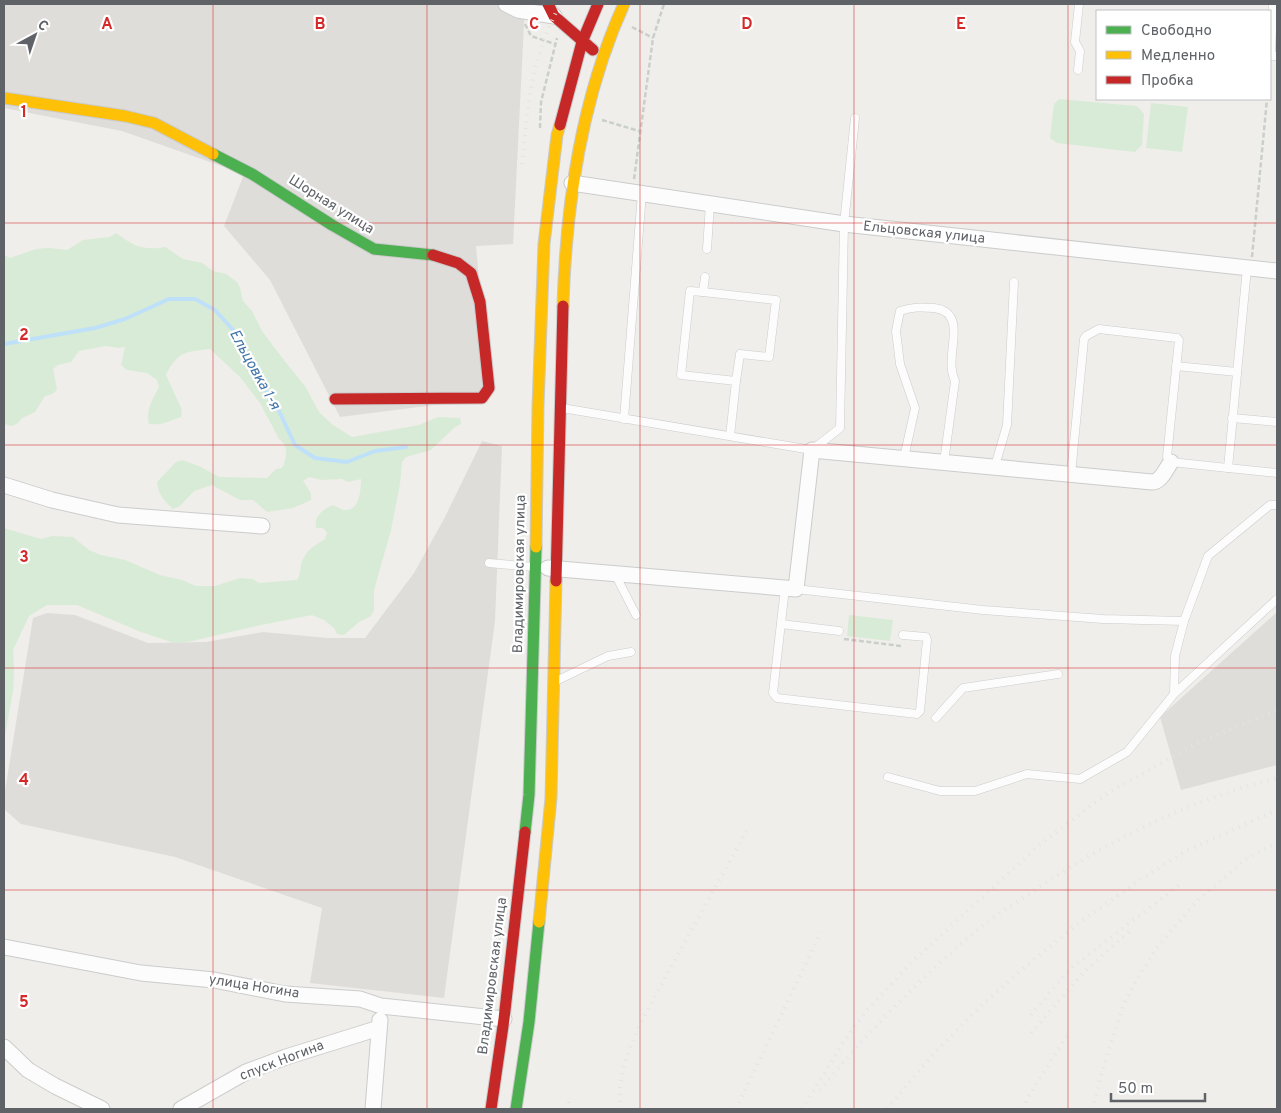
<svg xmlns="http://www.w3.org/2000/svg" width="1281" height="1113" font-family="Overpass,sans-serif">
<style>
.industrial{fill:#dfddda}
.green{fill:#d8ebd6}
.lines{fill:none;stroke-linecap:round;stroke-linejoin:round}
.stream{stroke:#bfe0f9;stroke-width:4}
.lane-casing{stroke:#cbcccc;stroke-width:9}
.street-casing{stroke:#cbcccc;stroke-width:17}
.fast-casing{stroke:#cacacb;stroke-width:13}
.slow-casing{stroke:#cacacb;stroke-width:13}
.jam-casing{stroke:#cacacb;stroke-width:13}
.path{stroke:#cacfcc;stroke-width:2.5;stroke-dasharray:5 2.5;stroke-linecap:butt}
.lane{stroke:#fdfcfc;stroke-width:8}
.street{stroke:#fdfcfc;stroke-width:15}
.fast{stroke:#4caf50;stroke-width:11}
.slow{stroke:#ffc107;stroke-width:11}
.jam{stroke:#c62828;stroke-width:11}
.rail{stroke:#e4e4e4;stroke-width:4;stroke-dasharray:1 6;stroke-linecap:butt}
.grid{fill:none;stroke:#d62828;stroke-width:1;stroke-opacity:0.55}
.labels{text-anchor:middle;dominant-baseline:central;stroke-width:4.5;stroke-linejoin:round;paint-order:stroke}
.street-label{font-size:14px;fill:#5f6368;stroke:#fff}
.water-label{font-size:15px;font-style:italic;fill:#4174aa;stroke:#fff}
.grid-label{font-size:16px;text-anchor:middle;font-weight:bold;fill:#d62828;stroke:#fff;stroke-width:4.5;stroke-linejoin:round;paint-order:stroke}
</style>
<rect width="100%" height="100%" fill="#efeeea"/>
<g class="industrial">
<path d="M4,4H525L513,244L476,246L490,398L340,417L270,280L224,226L244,174L122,131L4,108Z"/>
<path d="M482,441L502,446L495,621L444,998L310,983L322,908L175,857L21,824L4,809V797L33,618L47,613L75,615L148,643L206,642L263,632L328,638H365L414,573L444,519Z"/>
<path d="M1277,612V765L1181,790L1160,717Z"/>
</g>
<g class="green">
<path d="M1059,99L1137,106L1144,114L1142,145L1135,152L1057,143L1050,138L1054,104Z"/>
<path d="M1151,103L1188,107L1182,152L1146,148Z"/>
<path d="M116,233C134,246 143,251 165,247L183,259L202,263L213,271L226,274L237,282L240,288L243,301L252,311L262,331L287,364L305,386L319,412L333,425L352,437L419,425L438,417L460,418L461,424L455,427L431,450L406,457L402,462L400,484L391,530L374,590V610L371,616L359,622L344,635L337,634L334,628L324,620L312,615L256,626L188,642L174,643L141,632L77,605H47L29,616L13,650L14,670L13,691L4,741V528L41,539L53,536L73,537L89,550L101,555L125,560L160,575L182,580L196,586H215L240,578L253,579L259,583L297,580C300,575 300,571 301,565C305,550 313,547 325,539L327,533L323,528H316C314,516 323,509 333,505C337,507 342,510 345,510C360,511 361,488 361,479L348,482L342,479L322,480L309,477L303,481L311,493V500L293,508L267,512L253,500H240L212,485L194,491L180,506L173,509C164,501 158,494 157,482L176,462L182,460L201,467L219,477L267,478L276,469L282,468C287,458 289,446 279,439L260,403L240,377L210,349C185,352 178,351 166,375L182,410L181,417C165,422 166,425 149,424C145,412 153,398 159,387L157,380L147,373L127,370L121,365L125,347L119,348L106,346L79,351L71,362L58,365L53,369L57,390L52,394L45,396L35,412L22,418L18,423L12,426L5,424L4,255L10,258L36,249L49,248L67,250L83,240L110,237Z"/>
<path d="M849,615L893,620L890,641L847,636Z"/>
</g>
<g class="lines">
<path class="stream" d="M4,344L95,328L125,319L169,299H195L215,310L234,331L260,381L279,411L295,445L315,458L347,462L375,451L406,447"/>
<g class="lane-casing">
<g id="lane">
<path d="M1273,4L1271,56H1277"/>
<path d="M1078,70L1080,51L1075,42L1079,4"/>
<path d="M707,249L710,204"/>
<path d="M1247,268L1228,468L1277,473"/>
<path d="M705,277L703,292L690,291L681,375L736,381L730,436"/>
<path d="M703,292L776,300L769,357L740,354L736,381"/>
<path d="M1176,366L1237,372"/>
<path d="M562,408L812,450L840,428L844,224L855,118"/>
<path d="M1232,418L1277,422"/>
<path d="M624,419L642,193"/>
<path d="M904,458L915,408L900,364L896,331L900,311C912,307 921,307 934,308C967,312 948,349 952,370C952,374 954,378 955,381L944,462"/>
<path d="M995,466L1007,425L1014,282"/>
<path d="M1071,474L1084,339L1086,336L1099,329L1177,338L1179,340L1167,457L1171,462L1228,468"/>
<path d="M1277,505H1270L1208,556L1184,621L1175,656L1174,694L1277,599"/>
<path d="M489,563L534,567"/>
<path d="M615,574L636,615"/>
<path d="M785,588L773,693L777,698L917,714L920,711L927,640L926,637L903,635"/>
<path d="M796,589L983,610L1103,619L1184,621"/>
<path d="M781,624L839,631"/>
<path d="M556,681L608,656L631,652"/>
<path d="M936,718L963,688L1058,674"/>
<path d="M888,777L940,791H975L1027,774L1080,779L1127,752L1174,694"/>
</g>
</g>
<g class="street-casing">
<g id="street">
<path d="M506,4L518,10L554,16"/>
<path d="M572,183L844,224L1277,271"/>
<path d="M4,485L52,500L118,515L262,526"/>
<path d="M548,568L796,589L812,450L1152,482C1161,482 1166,469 1171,462"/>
<path d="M4,947L141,973L214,980L285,994L360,999L381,1006L504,1019"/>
<path d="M4,1047L28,1070L55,1086L102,1109"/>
<path d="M181,1109L246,1072L286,1057L379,1028"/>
<path d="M373,1109L380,1020"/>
</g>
</g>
<g class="fast-casing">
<g id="fast">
<path d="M213,154L252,174L332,225L374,249L433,255"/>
<path d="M525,832L529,795L536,547"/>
<path d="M516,1109L529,1022L539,922"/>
</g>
</g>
<g class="slow-casing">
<g id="slow">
<path d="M4,98L125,116L154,123L213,154"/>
<path d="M563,306C566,203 581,99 624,4"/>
<path d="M536,547L538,406L544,244L557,135L560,125"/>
<path d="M539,922L551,798L556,581"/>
</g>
</g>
<g class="jam-casing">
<g id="jam">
<path d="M548,4L554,16L593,50"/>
<path d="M560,125L582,42L598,4"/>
<path d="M335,399L482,398L489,388L480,302L471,273L458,263L433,255"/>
<path d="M556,581L563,306"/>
<path d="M491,1109L504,1019L525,832"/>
</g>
</g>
<g class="path">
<path d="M525,24L531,36L555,44"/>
<path d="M632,27L653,38"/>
<path d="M602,120L639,131"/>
<path d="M540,128L541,102L557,38"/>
<path d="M634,179L653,38L664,4"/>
<path d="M1252,257L1267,99"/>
<path d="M844,639L901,646"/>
</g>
<use href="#lane" class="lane"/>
<use href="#street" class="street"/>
<use href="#fast" class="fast"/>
<use href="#slow" class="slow"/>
<use href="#jam" class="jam"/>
<g class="rail">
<path d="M522,164C525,132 528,100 535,69C541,46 550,24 560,4"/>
<path d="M1031,1015L1070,969L1183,882"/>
<path d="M1031,1033L1083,973L1133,928"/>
<path d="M820,1090C869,1031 923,975 982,926C996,915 1011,906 1026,896C1087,854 1155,817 1227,793C1243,787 1260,783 1277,778"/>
<path d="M569,1102L571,1109"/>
<path d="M620,1109C618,1073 628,1051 643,1018L748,828"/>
<path d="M736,1109L821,932"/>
<path d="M802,1109L843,1043L866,1011L914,960L1037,847L1109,792L1198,743L1277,710"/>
<path d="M887,1109L934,1053L978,1009L1027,965L1079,923L1141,879L1186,851L1277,810"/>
<path d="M1023,1109L1027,1099L1068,1034"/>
<path d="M1093,1109L1102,1071L1123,1006L1135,982L1159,945L1197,901L1246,859L1277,843"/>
</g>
</g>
<path class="grid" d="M213,4V1109M427,4V1109M640,4V1109M854,4V1109M1068,4V1109M4,223H1277M4,445H1277M4,668H1277M4,890H1277"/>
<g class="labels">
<g class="street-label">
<text transform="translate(331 205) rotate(32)">Шорная улица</text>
<text transform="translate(924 233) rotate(6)">Ельцовская улица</text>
<text transform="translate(520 574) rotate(-89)">Владимировская улица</text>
<text transform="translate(493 976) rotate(-83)">Владимировская улица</text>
<text transform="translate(254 987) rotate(9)">улица Ногина</text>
<text transform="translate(282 1061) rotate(-21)">спуск Ногина</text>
</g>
<g class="water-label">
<text transform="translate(254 370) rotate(61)">Ельцовка 1-я</text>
</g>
</g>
<g class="grid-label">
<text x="107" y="29">A</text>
<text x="320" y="29">B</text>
<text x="534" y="29">C</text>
<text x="747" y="29">D</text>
<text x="961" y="29">E</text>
<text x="24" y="117">1</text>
<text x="24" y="340">2</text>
<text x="24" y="562">3</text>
<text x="24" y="785">4</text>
<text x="24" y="1007">5</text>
</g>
<rect width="1281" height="1113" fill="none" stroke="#5f6368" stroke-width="10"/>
<rect x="1096" y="10" width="175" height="90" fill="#ffffff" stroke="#bfc1c3"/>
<rect x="1106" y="26" width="25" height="8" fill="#4caf50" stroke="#bfc1c3"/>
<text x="1141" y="35" font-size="15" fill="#5f6368">Свободно</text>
<rect x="1106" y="51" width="25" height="8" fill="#ffc107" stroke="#bfc1c3"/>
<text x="1141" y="60" font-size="15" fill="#5f6368">Медленно</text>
<rect x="1106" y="76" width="25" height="8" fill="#c62828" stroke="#bfc1c3"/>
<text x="1141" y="85" font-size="15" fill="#5f6368">Пробка</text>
<g transform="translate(35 35) rotate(40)" stroke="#ffffff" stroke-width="4" paint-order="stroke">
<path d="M0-4L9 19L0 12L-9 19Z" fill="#5f6368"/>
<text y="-8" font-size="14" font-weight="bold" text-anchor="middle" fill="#5f6368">С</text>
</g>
<path d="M1111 1093v8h94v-8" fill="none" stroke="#5f6368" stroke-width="2.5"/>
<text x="1118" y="1093" font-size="15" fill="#5f6368" stroke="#ffffff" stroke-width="4" paint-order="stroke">50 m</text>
</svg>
